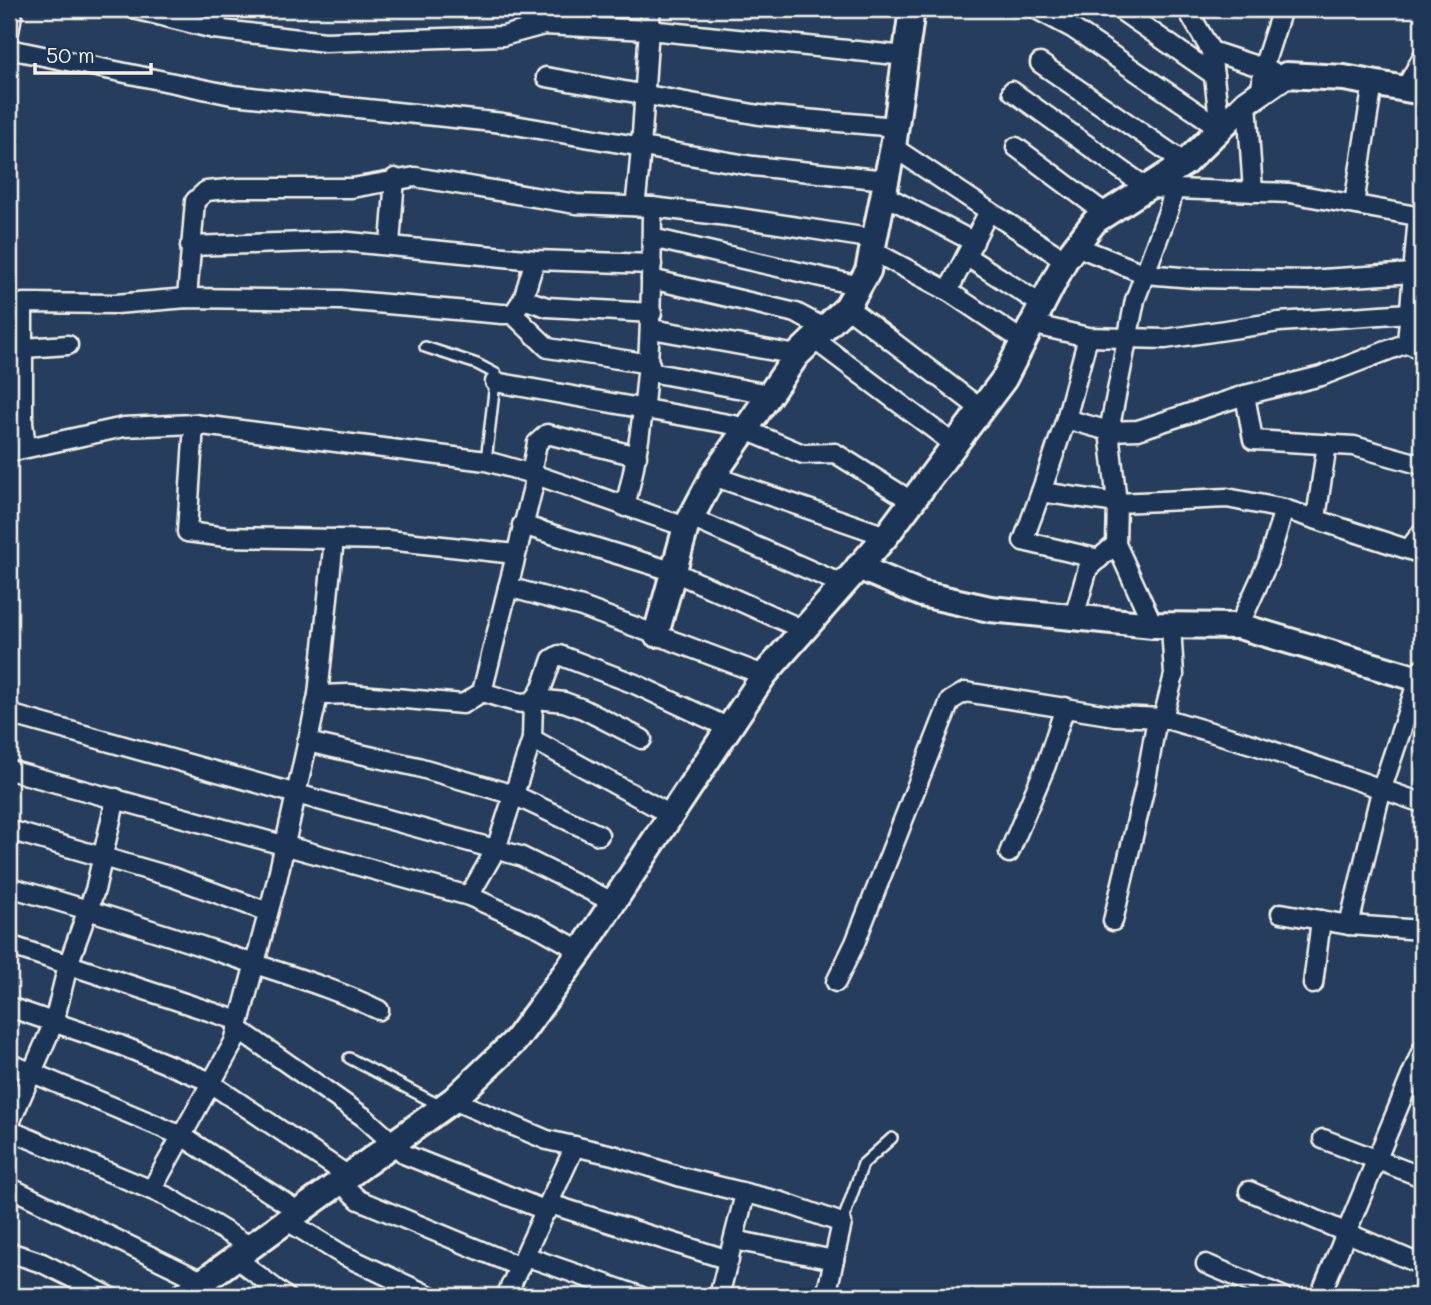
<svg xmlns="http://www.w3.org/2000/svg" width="1431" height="1305" font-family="Mali,sans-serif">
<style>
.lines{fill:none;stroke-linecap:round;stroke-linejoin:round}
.lane-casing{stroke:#f4f1e8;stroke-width:14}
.street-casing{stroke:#f4f1e8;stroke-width:23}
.secondary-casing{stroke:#f4f1e8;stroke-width:30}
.lane{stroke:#1d3557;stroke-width:9}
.street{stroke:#1d3557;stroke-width:18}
.secondary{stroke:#1d3557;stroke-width:24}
</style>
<rect width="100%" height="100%" fill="#263d5d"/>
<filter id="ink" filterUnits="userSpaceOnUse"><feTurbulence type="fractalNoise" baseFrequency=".0143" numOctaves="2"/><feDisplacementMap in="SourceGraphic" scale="14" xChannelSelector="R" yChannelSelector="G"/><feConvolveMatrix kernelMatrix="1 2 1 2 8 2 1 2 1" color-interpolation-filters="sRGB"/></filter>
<g filter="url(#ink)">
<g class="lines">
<g class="lane-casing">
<g id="lane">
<path d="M425,347L477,364L496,374L486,461"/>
<path d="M349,1058L439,1105"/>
<path d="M842,1223L863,1164L892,1138"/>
</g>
</g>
<g class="street-casing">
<g id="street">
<path d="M134,9L214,29L325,42L503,36L544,25L649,30L906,56"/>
<path d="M1036,9L1072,28L1220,128"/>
<path d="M1119,9L1214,75"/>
<path d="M1187,9L1211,51L1220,128"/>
<path d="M214,29L219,9"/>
<path d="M9,32L13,9"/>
<path d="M9,49L232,95L503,123L753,166L886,180"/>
<path d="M1211,51L1272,71"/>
<path d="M1040,63L1185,163"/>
<path d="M546,77L759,115L896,127"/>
<path d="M1405,89L1422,58"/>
<path d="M1012,91L1147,188L1290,193L1422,217"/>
<path d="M1261,92L1263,68L1282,9"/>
<path d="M1247,102L1253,192"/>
<path d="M893,147L989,211L948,291L1023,341"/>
<path d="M1016,147L1106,214"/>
<path d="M1174,189L1169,209L1135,300L1109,431L1117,503L1227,498L1284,509L1422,554"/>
<path d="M884,195L974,242"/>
<path d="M1354,204L1373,83"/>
<path d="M635,206C644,141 644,75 651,9"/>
<path d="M989,211L1065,260"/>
<path d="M1418,216L1407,343L1422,350"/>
<path d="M652,238L860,286"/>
<path d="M390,244L395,178"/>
<path d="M190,246L339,241L535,260L652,264"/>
<path d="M1076,246L1145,274L1193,278L1307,280L1413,273"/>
<path d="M873,251L948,291"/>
<path d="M966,256L1042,305"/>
<path d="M651,279L796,313L826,329"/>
<path d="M187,298L195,201L206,191L239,188H352L415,177L576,204L652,207L727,216L875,239"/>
<path d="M523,299L547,307L652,313"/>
<path d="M847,307L981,409"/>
<path d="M513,314L548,348L650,364"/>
<path d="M1031,324L1088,337L1165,339L1279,322L1409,313"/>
<path d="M652,329L797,355"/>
<path d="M815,340L955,445"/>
<path d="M9,349L68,345"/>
<path d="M650,372L769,394"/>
<path d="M495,382L734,425L803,454L835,453L913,502"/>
<path d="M1245,395L1253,440L1354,446L1422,465"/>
<path d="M1066,419L1109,431L1138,430L1245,395L1321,376L1407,343"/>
<path d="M194,424L187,532L226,537L388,540L515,554"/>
<path d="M26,447L23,423V303L116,304L187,298L341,300L502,314H513L523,299L535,260"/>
<path d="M9,452L124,427L194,424L486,461L536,475L686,527"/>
<path d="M531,474L537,443L547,434L637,456"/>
<path d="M713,476L886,536"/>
<path d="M1041,492L1023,541L1099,559"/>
<path d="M625,507C652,401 651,315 652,207"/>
<path d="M691,518L844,585"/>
<path d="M1316,518L1327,444"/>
<path d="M522,525L672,571L804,630"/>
<path d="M1116,544L1153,625"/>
<path d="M1409,549L1422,532"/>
<path d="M508,587L582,607L764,675"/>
<path d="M1074,617L1088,568L1116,544L1117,503L1041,492L1066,419L1088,337"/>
<path d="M1239,626L1268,562L1284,509"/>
<path d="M482,692C535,708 534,713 552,659L559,655L635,684L729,728"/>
<path d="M318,695L334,539"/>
<path d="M537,699L564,702L583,709L642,739"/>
<path d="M9,714L520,856L613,902"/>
<path d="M1163,718L1174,675L1171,626"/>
<path d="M532,739L671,815"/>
<path d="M307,742L418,767L514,795L599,835"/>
<path d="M9,770L469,896L540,928L581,951"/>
<path d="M9,830L172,877L268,912"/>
<path d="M1009,853L1046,765L1065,707"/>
<path d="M9,887C85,908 159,932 234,957C284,974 332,987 379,1010"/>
<path d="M469,896L496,849L532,739L533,701"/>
<path d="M1281,913L1349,925L1422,930"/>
<path d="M1113,921L1145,786L1157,718"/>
<path d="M1349,925L1381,791L1422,668"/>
<path d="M9,945L239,1021"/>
<path d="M836,982L855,943L950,701L965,692L1115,716L1163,718L1255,745L1422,803"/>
<path d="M1313,984L1321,920"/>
<path d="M9,1007L120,1045L204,1079L350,1177"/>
<path d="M237,1028L365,1118L406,1155L547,1211"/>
<path d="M9,1063L182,1136L301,1213"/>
<path d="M453,1100L547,1140L613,1155L681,1177L782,1202L842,1223L826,1296"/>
<path d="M9,1125L54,1022L68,965L95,890L116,798"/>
<path d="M9,1130L168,1197L253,1248"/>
<path d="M1323,1139L1422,1177"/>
<path d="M341,1183L359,1200L520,1267"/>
<path d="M9,1187L204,1282"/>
<path d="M152,1189L234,1042L277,880L318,695L349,694L463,704L482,692L536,475"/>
<path d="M1249,1191L1422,1265"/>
<path d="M550,1204L729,1260"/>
<path d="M289,1222L343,1255L430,1296"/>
<path d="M734,1240L834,1260"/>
<path d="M9,1252L42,1263L109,1296"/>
<path d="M525,1256L640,1296"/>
<path d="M237,1259L285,1296"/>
<path d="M1206,1264L1282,1296"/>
<path d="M506,1296L575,1146"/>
<path d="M719,1296L745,1194"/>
<path d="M1320,1296L1422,1050"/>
</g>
</g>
<g class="secondary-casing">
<g id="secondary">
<path d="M858,567L922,594L990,609L1153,625L1239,626L1422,680"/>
<path d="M656,634L686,527L713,476L797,355L847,307L868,271L893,147L912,9"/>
<path d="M183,1296L453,1100L516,1040L581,951L764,675L886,536L1004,379L1065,260L1095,221L1185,163L1247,102L1286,75L1344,78L1422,92"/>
</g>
</g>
<use href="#lane" class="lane"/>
<use href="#street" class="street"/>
<use href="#secondary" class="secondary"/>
</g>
</g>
<rect width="1431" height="1305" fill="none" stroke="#1d3557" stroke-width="35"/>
<rect x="18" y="18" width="1396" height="1270" fill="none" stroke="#f4f1e8" stroke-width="2.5" filter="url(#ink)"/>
<path d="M35 63v10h116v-10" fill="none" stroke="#f4f1e8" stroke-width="3.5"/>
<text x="46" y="63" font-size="21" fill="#f4f1e8" stroke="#1d3557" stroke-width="5" paint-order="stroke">50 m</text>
</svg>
